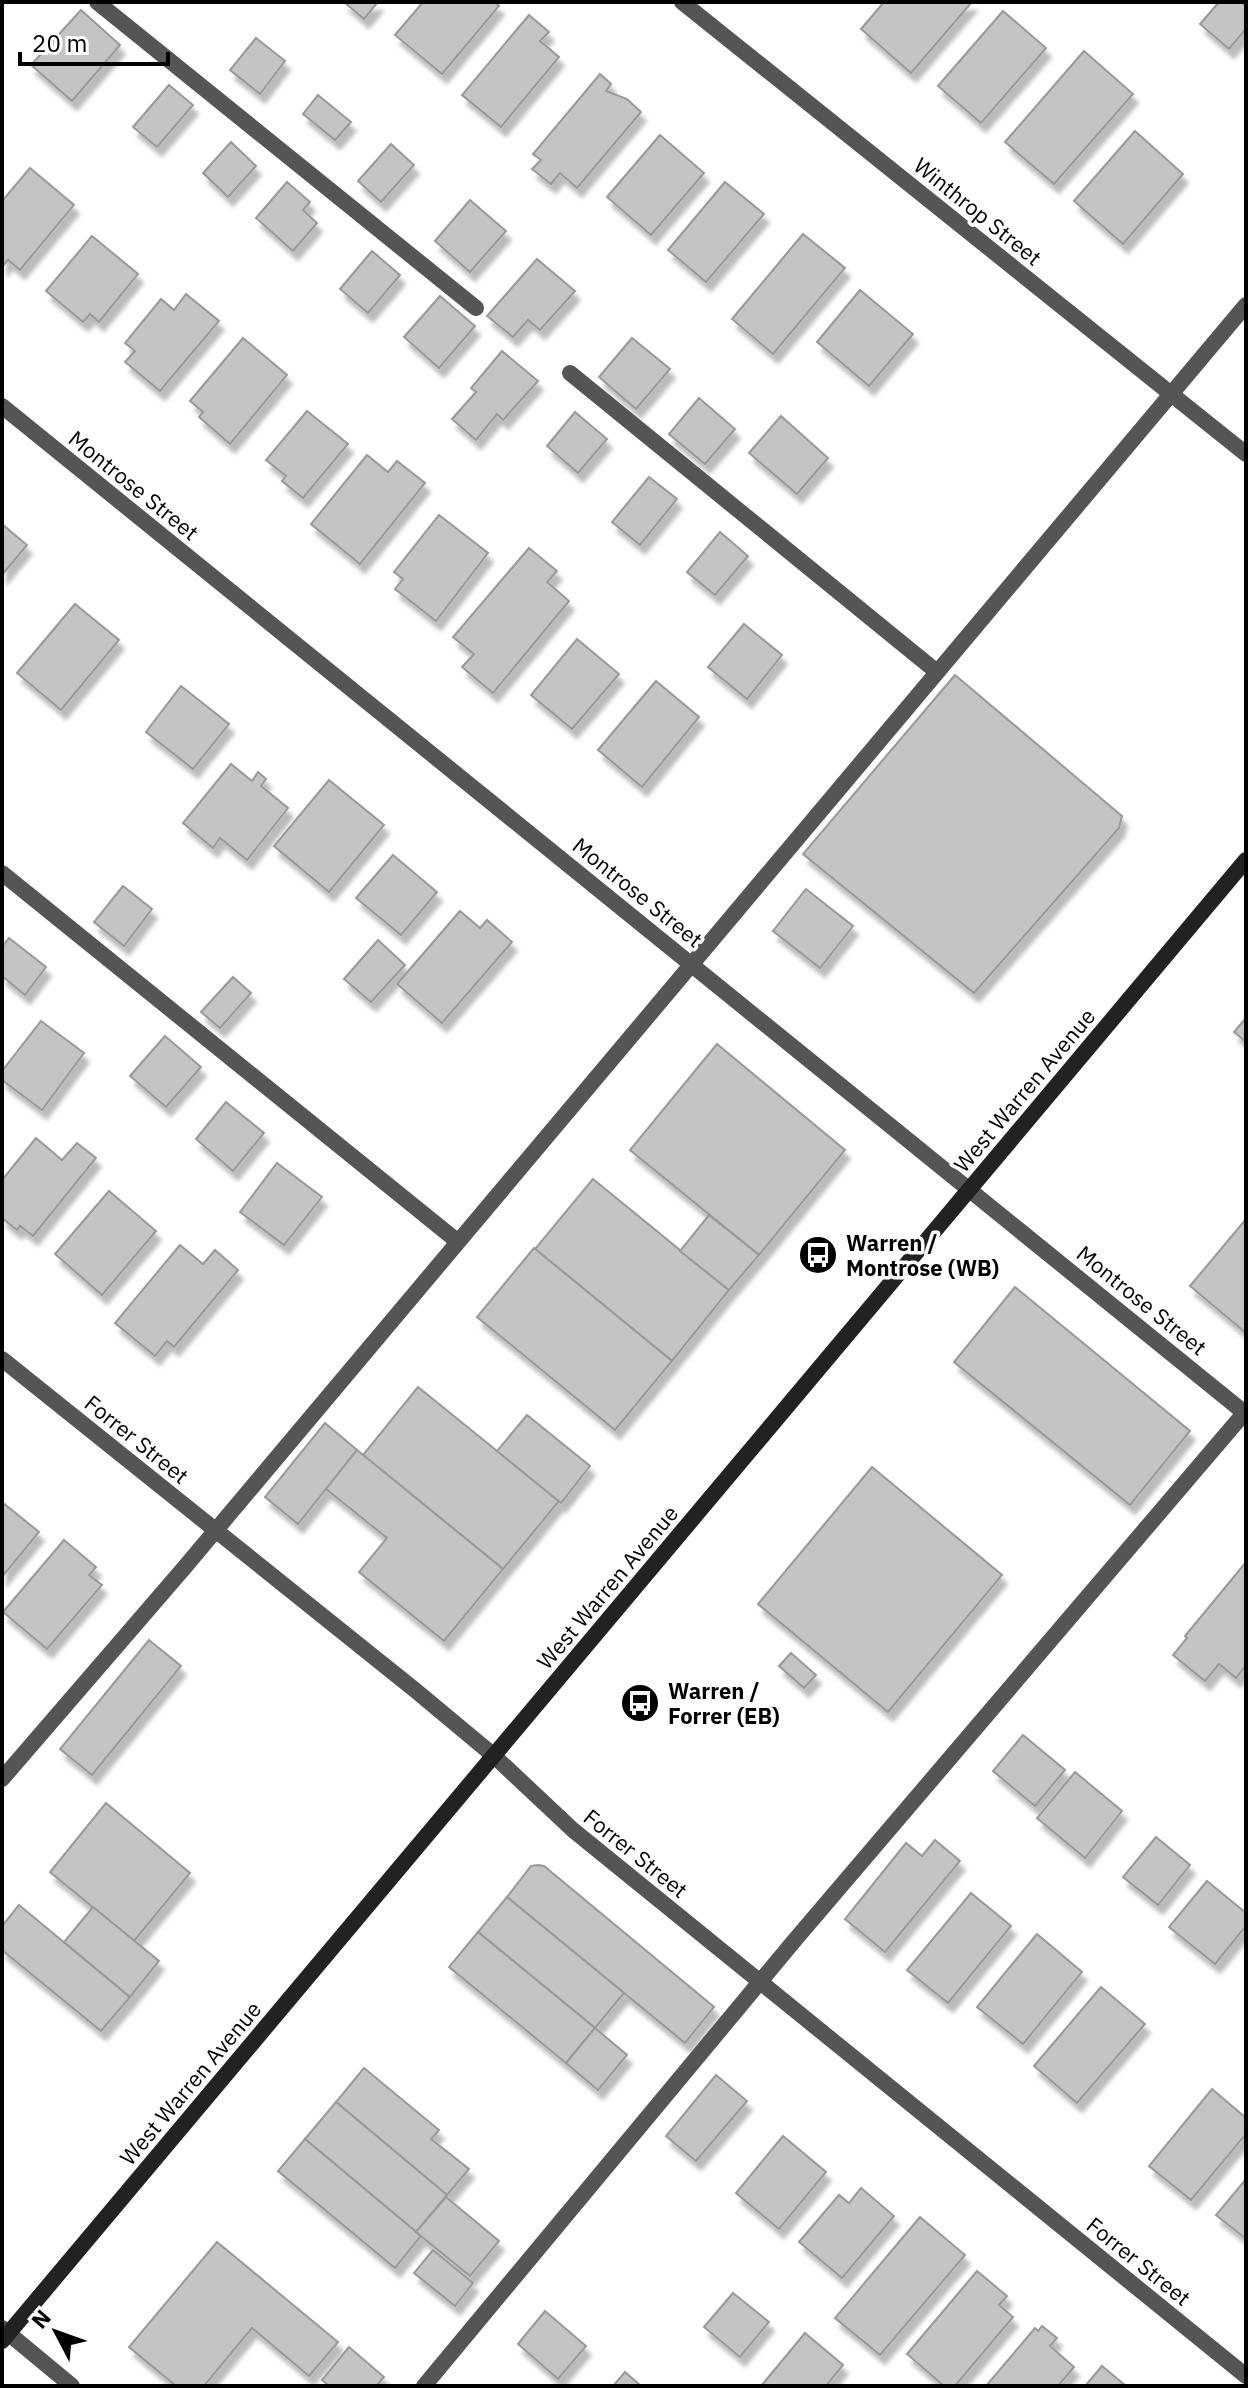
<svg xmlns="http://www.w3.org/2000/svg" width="1248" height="2388" font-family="'IBM Plex Sans',sans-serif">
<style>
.building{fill:#c4c4c4;stroke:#999;stroke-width:2;filter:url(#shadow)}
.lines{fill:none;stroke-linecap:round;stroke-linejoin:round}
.lane{stroke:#555;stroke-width:16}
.street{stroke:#555;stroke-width:16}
.secondary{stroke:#222;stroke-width:16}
.labels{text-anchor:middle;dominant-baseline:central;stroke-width:7;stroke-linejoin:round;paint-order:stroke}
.street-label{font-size:22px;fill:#000;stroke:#fff}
.poi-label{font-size:22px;font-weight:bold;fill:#000;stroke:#fff;text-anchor:start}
</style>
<defs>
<filter id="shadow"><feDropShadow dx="5" dy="9" stdDeviation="2" flood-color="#0004"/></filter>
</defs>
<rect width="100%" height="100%" fill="#fff"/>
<g class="building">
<path d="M344,2H378L364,19Z"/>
<path d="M423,2H494L499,6L442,74L395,35Z"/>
<path d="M884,2H972L911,73L861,29Z"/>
<path d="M1219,2H1241L1246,6V29L1229,49L1200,24Z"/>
<path d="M81,10L120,45L72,101L31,65Z"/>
<path d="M1003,11L1046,48L981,123L938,86Z"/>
<path d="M529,15L549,32L540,41L559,57L501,127L462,95Z"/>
<path d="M256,38L285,61L260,94L230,70Z"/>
<path d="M1084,51L1133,94L1054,184L1005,142Z"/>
<path d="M600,74L611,84L606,91L627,99L641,112L577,188L560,173L551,184L532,169L541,160L533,154Z"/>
<path d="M169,85L193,105L157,147L133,127Z"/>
<path d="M318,95L351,122L335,140L303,114Z"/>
<path d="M1135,131L1183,174L1123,244L1074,201Z"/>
<path d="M660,135L704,173L651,235L607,197Z"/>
<path d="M231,142L256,166L228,197L203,173Z"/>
<path d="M391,144L414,165L381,202L358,181Z"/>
<path d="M30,168L74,205L20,270L8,260L2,267V201Z"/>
<path d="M287,182L310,202L303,210L317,223L293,251L256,218Z"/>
<path d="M725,182L764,214L706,282L668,250Z"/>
<path d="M470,200L506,231L470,272L435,241Z"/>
<path d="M803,234L845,268L773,354L732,319Z"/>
<path d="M92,236L138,274L99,322L90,314L83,322L46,291Z"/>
<path d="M372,251L400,275L368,313L340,289Z"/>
<path d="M537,259L575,291L540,330L528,320L513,337L487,316Z"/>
<path d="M860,290L913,334L869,386L817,342Z"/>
<path d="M186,294L219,321L160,391L125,362L135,351L125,343L161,299L174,310Z"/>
<path d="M440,296L475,326L439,368L404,337Z"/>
<path d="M243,338L287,375L230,444L199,417L203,412L190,401Z"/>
<path d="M632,338L670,369L636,409L599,377Z"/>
<path d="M502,351L538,381L503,420L497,414L476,440L452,419L476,392L471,388Z"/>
<path d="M699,398L735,429L705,464L669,434Z"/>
<path d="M307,411L348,444L303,498L282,481L286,476L266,460Z"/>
<path d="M575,412L607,439L578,473L547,446Z"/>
<path d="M781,416L828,458L797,494L749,453Z"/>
<path d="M367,455L388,472L397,461L425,483L360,564L311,524Z"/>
<path d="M649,477L677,499L640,545L612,522Z"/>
<path d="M439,515L488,553L436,621L395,589L403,579L394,572Z"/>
<path d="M2,524L27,545L2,575Z"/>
<path d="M720,532L748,556L715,595L687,572Z"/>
<path d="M529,548L557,571L547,582L569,601L493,693L462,667L474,654L453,637Z"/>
<path d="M75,604L119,640L61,710L17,673Z"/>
<path d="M744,624L782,655L747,699L708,667Z"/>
<path d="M577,639L619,674L572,729L531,695Z"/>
<path d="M955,675L1122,816L1119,828L974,993L803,854Z"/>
<path d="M656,681L699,717L642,787L598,750Z"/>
<path d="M181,686L229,724L193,769L146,732Z"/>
<path d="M231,764L252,781L258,772L266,779L261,786L288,808L247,860L220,838L213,848L183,823Z"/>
<path d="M329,780L384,825L329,892L274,846Z"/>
<path d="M393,855L437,892L401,935L356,898Z"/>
<path d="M123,886L152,909L124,946L94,922Z"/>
<path d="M806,889L853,926L820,968L773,931Z"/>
<path d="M460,911L480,928L487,920L512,942L442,1023L397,984Z"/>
<path d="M9,938L46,967L25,995L2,976V947Z"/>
<path d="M378,940L405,965L371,1002L344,979Z"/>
<path d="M233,977L251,993L220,1028L201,1012Z"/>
<path d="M1246,1018V1042L1234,1032Z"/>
<path d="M41,1021L84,1053L42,1110L2,1080V1071Z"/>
<path d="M165,1036L201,1067L166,1107L130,1076Z"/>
<path d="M717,1044L845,1150L759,1255L630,1150Z"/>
<path d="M226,1102L264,1133L233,1171L196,1139Z"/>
<path d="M36,1138L62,1160L77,1143L96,1158L33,1236L20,1226L17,1230L2,1218V1180Z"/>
<path d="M277,1163L322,1197L284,1245L240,1212Z"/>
<path d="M593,1179L729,1290L672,1361L535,1249Z"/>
<path d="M109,1191L156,1231L102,1295L55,1254Z"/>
<path d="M709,1215L759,1255L729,1290L680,1251Z"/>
<path d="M1246,1219V1333L1190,1286Z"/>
<path d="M180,1245L203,1264L215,1250L238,1270L174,1347L167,1341L155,1356L115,1323Z"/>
<path d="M534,1248L672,1361L615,1430L477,1317Z"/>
<path d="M1015,1287L1190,1431L1130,1505L954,1362Z"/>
<path d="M418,1387L559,1501L503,1569L363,1455Z"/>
<path d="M527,1415L590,1466L561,1503L497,1451Z"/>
<path d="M325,1423L357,1450L298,1524L265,1497Z"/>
<path d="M357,1450L503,1569L444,1641L359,1572L387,1538L326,1489Z"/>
<path d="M872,1467L1002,1575L888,1712L758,1604Z"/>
<path d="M2,1502L39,1532L2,1577Z"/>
<path d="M64,1540L96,1567L89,1575L102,1585L47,1649L3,1612Z"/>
<path d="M1246,1562V1665L1236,1678L1219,1664L1205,1681L1173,1655L1187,1638L1185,1636Z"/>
<path d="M149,1640L181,1666L92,1775L60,1749Z"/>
<path d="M791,1653L816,1675L804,1688L779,1666Z"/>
<path d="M1023,1735L1065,1770L1035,1806L993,1771Z"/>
<path d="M1075,1772L1122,1811L1085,1858L1037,1818Z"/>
<path d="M106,1803L190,1873L134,1941L50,1872Z"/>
<path d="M1156,1837L1190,1865L1158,1905L1123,1877Z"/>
<path d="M935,1840L960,1861L885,1952L845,1919L906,1843L922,1856Z"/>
<path d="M538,1865L544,1866L714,2007L685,2043L507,1897L531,1866Z"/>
<path d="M1207,1881L1246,1913V1926L1215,1964L1169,1927Z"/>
<path d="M971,1893L1011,1926L948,2003L907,1970Z"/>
<path d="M507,1897L624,1993L595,2028L478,1932Z"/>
<path d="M19,1905L130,1997L101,2031L2,1950V1926Z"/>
<path d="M93,1907L159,1961L130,1997L64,1942Z"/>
<path d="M478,1932L595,2028L566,2063L449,1967Z"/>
<path d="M1037,1934L1082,1972L1023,2044L977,2007Z"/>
<path d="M1101,1987L1145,2024L1077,2103L1034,2066Z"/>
<path d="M595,2028L627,2055L598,2090L566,2063Z"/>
<path d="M364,2068L439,2130L431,2139L469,2169L447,2195L336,2102Z"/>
<path d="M716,2075L747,2101L696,2161L666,2136Z"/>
<path d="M1212,2089L1246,2118V2134L1191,2200L1149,2166Z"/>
<path d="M336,2102L447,2195L416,2232L305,2139Z"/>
<path d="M783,2136L826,2172L779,2229L736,2193Z"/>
<path d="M305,2139L421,2236L395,2268L278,2171Z"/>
<path d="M1246,2179V2237L1245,2238L1216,2215Z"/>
<path d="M861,2188L894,2216L842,2278L799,2242L839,2195L849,2203Z"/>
<path d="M446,2197L499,2241L470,2276L416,2232Z"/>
<path d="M920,2217L965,2255L880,2355L835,2318Z"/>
<path d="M217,2242L338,2342L309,2376L252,2328L204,2386H176L129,2347Z"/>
<path d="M433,2250L473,2283L455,2306L414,2273Z"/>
<path d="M977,2271L1007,2296L999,2305L1013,2317L955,2386H944L907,2354Z"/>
<path d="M733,2293L769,2322L740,2357L704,2327Z"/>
<path d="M545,2311L586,2346L558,2379L518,2344Z"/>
<path d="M1042,2326L1057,2338L1050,2346L1074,2367L1058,2386H986L1035,2328L1038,2331Z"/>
<path d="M805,2333L843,2365L826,2386H761Z"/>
<path d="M349,2347L384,2377L376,2386H329L322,2380Z"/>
<path d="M1102,2366L1126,2386H1085Z"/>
<path d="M625,2372L641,2386H613Z"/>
</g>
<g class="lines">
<g class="lane">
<path d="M97,2L476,308"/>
<path d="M570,373L937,672"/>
<path d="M2,873L457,1241"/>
<path d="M2,1779L184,1568L1246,305"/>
<path d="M424,2386L794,1941L1246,1411"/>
</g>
<g class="street">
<path d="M682,2L1246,454"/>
<path d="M2,406L1246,1414"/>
<path d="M2,1359L415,1690L493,1755L573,1830L1246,2376"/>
<path d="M2,2328L72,2386"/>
</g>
<path class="secondary" d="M2,2341L1246,860"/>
</g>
<defs>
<g id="bus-disc" transform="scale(2)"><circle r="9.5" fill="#000" stroke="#fff"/><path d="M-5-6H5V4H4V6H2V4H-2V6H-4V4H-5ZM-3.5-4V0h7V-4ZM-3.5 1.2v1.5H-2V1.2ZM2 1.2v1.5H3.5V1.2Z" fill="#fff"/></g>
</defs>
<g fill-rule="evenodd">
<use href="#bus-disc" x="818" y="1255"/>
<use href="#bus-disc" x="640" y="1703"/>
</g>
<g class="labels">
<g class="street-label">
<text transform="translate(978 211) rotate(39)">Winthrop Street</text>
<text transform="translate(134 485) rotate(39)">Montrose Street</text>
<text transform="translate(638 892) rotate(39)">Montrose Street</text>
<text transform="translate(1024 1090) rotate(-50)">West Warren Avenue</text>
<text transform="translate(1142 1300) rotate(39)">Montrose Street</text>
<text transform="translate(137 1439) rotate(39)">Forrer Street</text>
<text transform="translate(607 1587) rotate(-50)">West Warren Avenue</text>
<text transform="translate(636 1853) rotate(39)">Forrer Street</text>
<text transform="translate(190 2083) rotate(-50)">West Warren Avenue</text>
<text transform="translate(1139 2261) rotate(39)">Forrer Street</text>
</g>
<g class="poi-label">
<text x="846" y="1242">Warren /<tspan x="846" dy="25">Montrose (WB)</tspan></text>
<text x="668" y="1690">Warren /<tspan x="668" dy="25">Forrer (EB)</tspan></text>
</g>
</g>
<rect width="1248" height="2388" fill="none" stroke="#000000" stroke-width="8"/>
<g transform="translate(56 2332) rotate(311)" stroke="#ffffff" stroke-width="6" paint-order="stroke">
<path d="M0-6L14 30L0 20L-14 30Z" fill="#000000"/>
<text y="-12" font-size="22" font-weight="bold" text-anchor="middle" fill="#000000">N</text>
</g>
<path d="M20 52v12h148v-12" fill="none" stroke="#000000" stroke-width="4"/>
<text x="32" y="52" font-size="24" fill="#000000" stroke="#ffffff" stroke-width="6" paint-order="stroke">20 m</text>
</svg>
